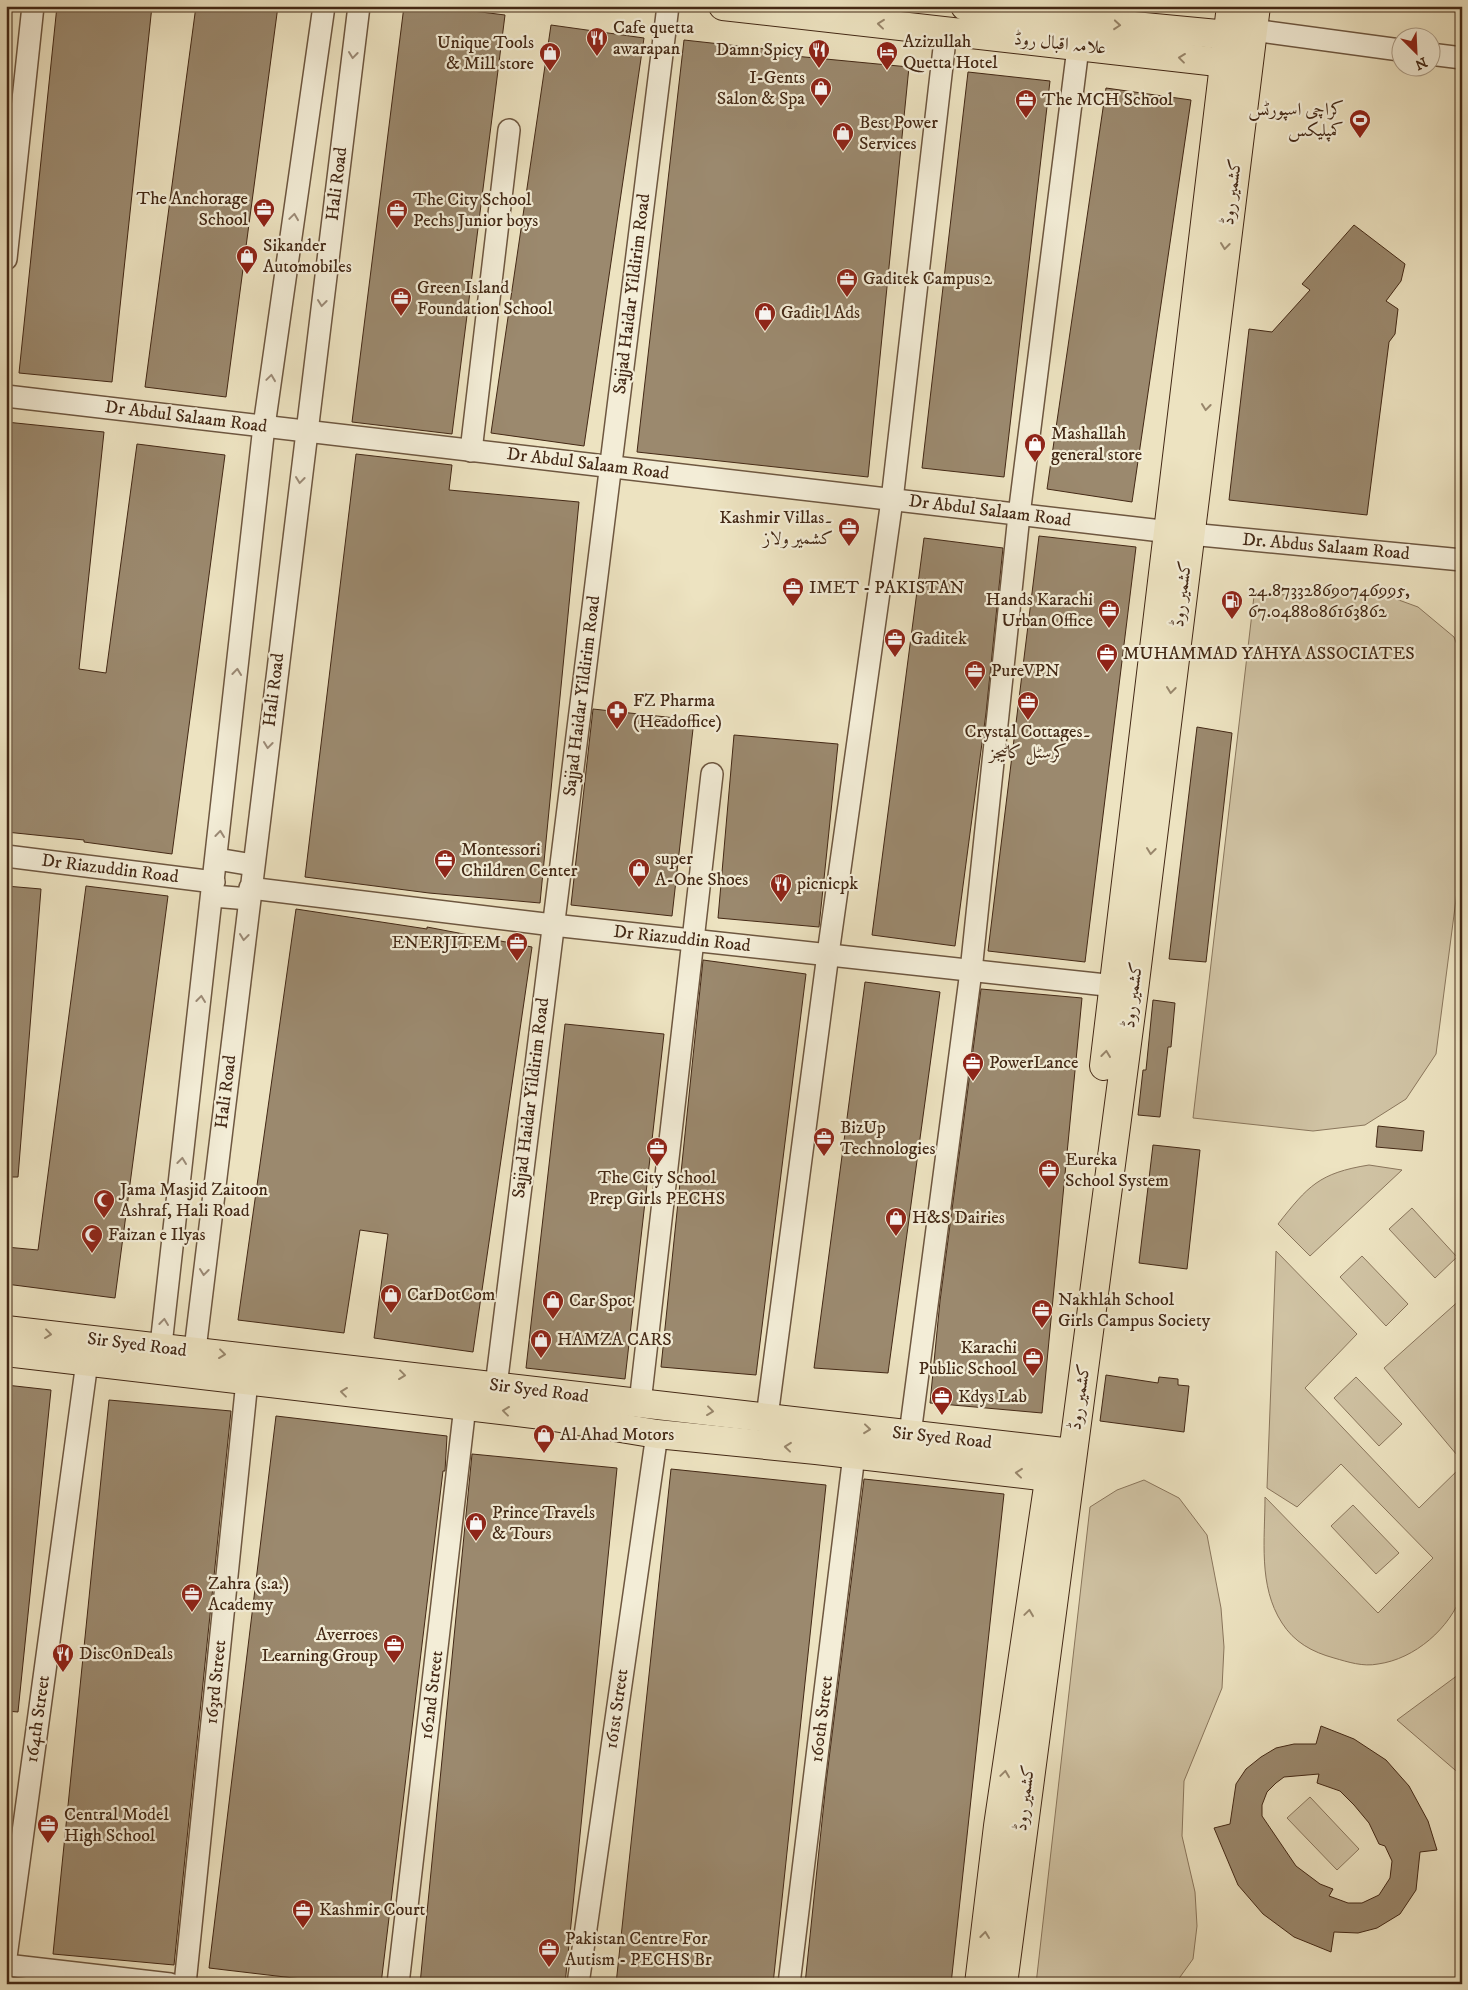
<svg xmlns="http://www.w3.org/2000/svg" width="1468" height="1990" font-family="'IM FELL DW Pica',Amiri,serif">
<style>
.green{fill:#d0c3a4;stroke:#8a765c}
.building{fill:#9b896e;stroke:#432815;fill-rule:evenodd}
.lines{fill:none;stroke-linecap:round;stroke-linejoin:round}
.minor-casing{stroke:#6e5740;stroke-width:24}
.major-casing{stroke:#432815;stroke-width:30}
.minor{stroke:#f3edd7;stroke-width:21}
.major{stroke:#ede3c1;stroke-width:28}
.oneway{stroke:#98866b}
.oneway2{stroke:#9b8a76}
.labels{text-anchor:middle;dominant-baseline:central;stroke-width:4.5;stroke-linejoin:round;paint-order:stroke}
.poi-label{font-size:18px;fill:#432815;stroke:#f3edd7;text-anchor:start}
.street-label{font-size:18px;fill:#432815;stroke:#f3edd7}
</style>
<rect width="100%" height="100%" fill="#ede3c1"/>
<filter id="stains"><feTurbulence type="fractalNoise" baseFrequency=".004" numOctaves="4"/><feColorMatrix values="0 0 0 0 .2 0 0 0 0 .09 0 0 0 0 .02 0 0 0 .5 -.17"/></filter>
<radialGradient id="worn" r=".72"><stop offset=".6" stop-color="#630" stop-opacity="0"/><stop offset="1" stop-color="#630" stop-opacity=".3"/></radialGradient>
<g class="green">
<path d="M1374,591L1418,607L1454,637L1462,658V853L1436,1054L1406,1099L1365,1125L1313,1131L1193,1118L1254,596Z"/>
<path d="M1369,1165L1402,1170L1310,1256L1278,1224C1308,1186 1319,1173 1369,1165Z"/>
<path d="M1412,1208L1457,1257L1435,1278L1389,1229Z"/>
<path d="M1276,1251L1357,1334L1305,1388L1419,1508L1462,1466V1594C1450,1628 1415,1659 1378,1664C1363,1667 1348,1662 1334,1658C1312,1652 1294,1642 1282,1623C1258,1586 1265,1539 1265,1497L1378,1613L1433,1558L1341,1464L1297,1507L1267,1488Z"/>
<path d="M1362,1256L1408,1304L1386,1326L1340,1277Z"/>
<path d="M1462,1298V1461L1384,1368Z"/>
<path d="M1356,1377L1402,1424L1379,1446L1334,1398Z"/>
<path d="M1144,1480L1179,1498L1207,1535L1221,1608L1224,1647L1222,1688L1184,1781L1182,1836L1195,1892L1197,1926L1193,1959L1175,1984H1036L1090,1507L1117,1490Z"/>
<path d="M1353,1505L1399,1553L1376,1574L1331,1526Z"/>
<path d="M1462,1672V1776L1397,1720Z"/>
<path d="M1310,1797L1359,1849L1337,1870L1287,1818Z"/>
</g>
<g class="building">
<path d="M57,6H152L112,382L19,373Z"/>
<path d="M196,6H278L226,397L145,387Z"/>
<path d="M404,6H433L505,15L452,434L352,422Z"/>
<path d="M551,25L644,38L584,446L491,433Z"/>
<path d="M684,40L784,51V55L909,67L868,477L637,452Z"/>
<path d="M968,72L1050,81L1004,477L922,468Z"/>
<path d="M1106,88L1191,100L1132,502L1047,489Z"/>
<path d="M1354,225L1405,264L1401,281L1386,301L1398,309L1395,334L1389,342L1367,515L1229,500L1249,329L1272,332L1310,290L1302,284Z"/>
<path d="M6,422L104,432L79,669L106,673L137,444L225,455L172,854L84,842V840L6,832Z"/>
<path d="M356,454L452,465L449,490L579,502L540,903L429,893L305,877Z"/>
<path d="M1039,536L1136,547L1085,962L988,951Z"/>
<path d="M924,538L1003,548L986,713L955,946L872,935Z"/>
<path d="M593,709L694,720L672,916L571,905Z"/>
<path d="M1197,727L1232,733L1206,962L1169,959Z"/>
<path d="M734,735L838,744L819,927L718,918Z"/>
<path d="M6,886L41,889L18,1177H6Z"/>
<path d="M86,886L168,896L115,1298L6,1284V1247L38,1250Z"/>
<path d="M296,909L427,929V927L532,947L473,1352L374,1338L388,1234L360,1230L344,1333L238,1320Z"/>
<path d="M703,960L806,974L756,1375L661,1367Z"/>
<path d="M865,982L940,992L888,1373L814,1368Z"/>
<path d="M981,989L1082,998L1042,1413L930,1403L940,1301Z"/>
<path d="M1153,1000L1175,1003L1171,1047H1168L1160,1117L1138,1115L1143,1070H1146Z"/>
<path d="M565,1024L664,1034L625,1379L526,1368Z"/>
<path d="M1378,1126L1424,1131L1422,1151L1376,1147Z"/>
<path d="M1153,1145L1200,1150L1187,1269L1139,1263Z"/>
<path d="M1106,1375L1158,1383L1159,1377L1178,1379V1385L1189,1386L1184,1432L1100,1421Z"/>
<path d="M6,1385L51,1390L18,1712L6,1711Z"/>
<path d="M109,1400L231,1411L174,1965L53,1954Z"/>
<path d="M276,1416L447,1436L445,1471H443L381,1984H344L209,1968Z"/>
<path d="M472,1454L617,1468L565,1984H420Z"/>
<path d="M671,1469L826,1485L773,1984H616Z"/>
<path d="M864,1479L1004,1494L951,1984H805L826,1783Z"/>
<path d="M1321,1726L1354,1739L1386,1760L1409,1786L1428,1821L1437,1850L1420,1852L1416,1890L1400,1914L1377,1928L1358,1933L1334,1932L1331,1952L1294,1937L1263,1914L1238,1885L1214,1828L1230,1824L1236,1784L1246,1769L1261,1757L1276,1748L1294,1744H1316ZM1319,1774L1317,1783L1340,1791L1354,1805L1369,1823L1379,1844L1385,1846L1392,1861L1390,1878L1379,1895L1362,1903H1348L1329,1896L1333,1889L1320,1884L1296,1866L1262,1816V1805L1267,1792L1276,1783L1284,1777Z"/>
</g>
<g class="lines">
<g class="minor-casing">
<g id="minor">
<path d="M1253,30L1400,50"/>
<path d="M1430,54L1462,58"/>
<path d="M6,259L33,6"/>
<path d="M6,396L1170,532"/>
<path d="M471,451L509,130"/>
<path d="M1190,534L1462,560"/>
<path d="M6,856L214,882"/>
<path d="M217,859L253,865"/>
<path d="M250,888L553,925L1115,986"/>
<path d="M213,896L249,899"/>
<path d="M159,1363L264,426L324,6"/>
<path d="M193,1366L359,6"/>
<path d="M496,1386L668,6"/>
<path d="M640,1403L712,774"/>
<path d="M767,1417L828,954L892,500L946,31"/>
<path d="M910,1434L971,971L1019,515L1080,32"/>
<path d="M6,1957L87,1362"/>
<path d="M6,1965L170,1984"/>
<path d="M185,1984L247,1381"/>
<path d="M398,1984L465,1406"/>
<path d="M578,1984L657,1434"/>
<path d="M789,1984L854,1455"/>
</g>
</g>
<g class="major-casing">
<g id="major">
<path d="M723,6L1244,65"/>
<path d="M965,6L1081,21L1228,35"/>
<path d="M1104,1066L1231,6"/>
<path d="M6,1330L1072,1453"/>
<path d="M6,1352L542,1415L657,1434L816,1450L1066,1479"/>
<path d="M979,1984L998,1826L1049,1480"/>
<path d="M1003,1984L1134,990L1256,6"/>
</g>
</g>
<use href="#minor" class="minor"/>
<use href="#major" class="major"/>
</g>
<defs><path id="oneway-chevron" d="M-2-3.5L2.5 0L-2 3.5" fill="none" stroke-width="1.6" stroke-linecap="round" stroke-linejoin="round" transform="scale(1.25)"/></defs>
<g class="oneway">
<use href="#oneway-chevron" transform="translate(881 24) rotate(-174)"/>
<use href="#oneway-chevron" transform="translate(1117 25) rotate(5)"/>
<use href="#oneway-chevron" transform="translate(1182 58) rotate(-173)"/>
<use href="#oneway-chevron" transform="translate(1225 246) rotate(97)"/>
<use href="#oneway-chevron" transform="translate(1206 407) rotate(97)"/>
<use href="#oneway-chevron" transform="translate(1171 690) rotate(97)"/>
<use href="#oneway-chevron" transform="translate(1151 851) rotate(97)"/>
<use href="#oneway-chevron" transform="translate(1106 1054) rotate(-83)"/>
<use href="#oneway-chevron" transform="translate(48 1334) rotate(7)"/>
<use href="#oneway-chevron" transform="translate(222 1354) rotate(7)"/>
<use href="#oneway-chevron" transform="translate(402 1375) rotate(7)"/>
<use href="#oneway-chevron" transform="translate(344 1392) rotate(-173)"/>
<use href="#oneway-chevron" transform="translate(506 1411) rotate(-173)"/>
<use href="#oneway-chevron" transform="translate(710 1411) rotate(7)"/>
<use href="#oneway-chevron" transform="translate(867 1429) rotate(6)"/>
<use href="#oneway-chevron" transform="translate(788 1447) rotate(-174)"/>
<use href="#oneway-chevron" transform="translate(1019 1473) rotate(-174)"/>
<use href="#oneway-chevron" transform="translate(1029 1613) rotate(-82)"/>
<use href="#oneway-chevron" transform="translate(1005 1774) rotate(-82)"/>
<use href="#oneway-chevron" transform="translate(985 1935) rotate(-83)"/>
</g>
<g class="oneway2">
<use href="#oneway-chevron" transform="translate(353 55) rotate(97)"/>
<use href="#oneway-chevron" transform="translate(294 217) rotate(-82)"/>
<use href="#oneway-chevron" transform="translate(322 303) rotate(97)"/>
<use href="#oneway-chevron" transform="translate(271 378) rotate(-82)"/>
<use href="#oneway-chevron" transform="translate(300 480) rotate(97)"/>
<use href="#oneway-chevron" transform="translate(237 672) rotate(-84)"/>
<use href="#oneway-chevron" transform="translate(268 745) rotate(97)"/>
<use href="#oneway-chevron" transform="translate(220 834) rotate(-84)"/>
<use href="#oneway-chevron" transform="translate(244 937) rotate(97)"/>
<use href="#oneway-chevron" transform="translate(201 999) rotate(-83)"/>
<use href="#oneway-chevron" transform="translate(182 1161) rotate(-83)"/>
<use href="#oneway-chevron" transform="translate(204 1272) rotate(97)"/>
<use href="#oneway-chevron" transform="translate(164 1322) rotate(-83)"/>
</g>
<defs>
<g id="restaurant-pin" transform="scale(1.125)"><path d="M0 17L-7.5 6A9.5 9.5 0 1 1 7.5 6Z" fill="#8f2418" stroke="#f3edd7"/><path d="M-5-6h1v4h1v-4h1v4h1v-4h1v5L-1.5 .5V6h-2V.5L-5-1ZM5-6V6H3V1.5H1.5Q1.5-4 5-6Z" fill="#fff"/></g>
<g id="hotel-pin" transform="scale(1.125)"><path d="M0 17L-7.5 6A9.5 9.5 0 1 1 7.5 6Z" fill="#8f2418" stroke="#f3edd7"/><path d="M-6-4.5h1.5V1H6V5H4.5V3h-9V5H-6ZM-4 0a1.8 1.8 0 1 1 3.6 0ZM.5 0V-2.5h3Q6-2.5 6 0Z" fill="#fff"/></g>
<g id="shop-pin" transform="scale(1.125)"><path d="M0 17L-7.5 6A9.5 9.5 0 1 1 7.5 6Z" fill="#8f2418" stroke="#f3edd7"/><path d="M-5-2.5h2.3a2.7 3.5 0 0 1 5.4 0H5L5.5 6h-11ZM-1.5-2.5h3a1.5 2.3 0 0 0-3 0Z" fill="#fff"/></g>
<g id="office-pin" transform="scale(1.125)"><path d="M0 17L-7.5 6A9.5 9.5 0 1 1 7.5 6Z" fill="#8f2418" stroke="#f3edd7"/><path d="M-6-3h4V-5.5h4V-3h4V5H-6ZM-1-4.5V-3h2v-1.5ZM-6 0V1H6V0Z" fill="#fff"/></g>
<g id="stadium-pin" transform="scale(1.125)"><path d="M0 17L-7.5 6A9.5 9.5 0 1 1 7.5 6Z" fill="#8f2418" stroke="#f3edd7"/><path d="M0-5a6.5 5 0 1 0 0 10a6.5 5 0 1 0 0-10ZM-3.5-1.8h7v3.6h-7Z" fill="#fff"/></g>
<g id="fuel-pin" transform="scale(1.125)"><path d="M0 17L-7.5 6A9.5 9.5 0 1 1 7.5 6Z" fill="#8f2418" stroke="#f3edd7"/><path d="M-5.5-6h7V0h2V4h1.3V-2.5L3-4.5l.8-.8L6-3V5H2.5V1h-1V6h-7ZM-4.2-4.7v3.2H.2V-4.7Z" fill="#fff"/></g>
<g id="pharmacy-pin" transform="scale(1.125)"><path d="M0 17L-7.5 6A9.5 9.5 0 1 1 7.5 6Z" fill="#8f2418" stroke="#f3edd7"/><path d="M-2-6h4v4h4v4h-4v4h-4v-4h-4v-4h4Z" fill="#fff"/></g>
<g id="mosque-pin" transform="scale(1.125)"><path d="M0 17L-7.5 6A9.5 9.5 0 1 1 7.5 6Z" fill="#8f2418" stroke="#f3edd7"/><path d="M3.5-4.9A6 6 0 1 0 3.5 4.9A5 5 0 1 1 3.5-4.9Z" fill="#fff"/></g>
</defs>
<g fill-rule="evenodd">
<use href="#restaurant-pin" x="597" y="38"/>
<use href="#restaurant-pin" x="819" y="50"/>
<use href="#hotel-pin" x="887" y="52"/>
<use href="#shop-pin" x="550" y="53"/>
<use href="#shop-pin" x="821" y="88"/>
<use href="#office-pin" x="1026" y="100"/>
<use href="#stadium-pin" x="1360" y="120"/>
<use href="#shop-pin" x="843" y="133"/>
<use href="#office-pin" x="264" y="209"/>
<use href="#office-pin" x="397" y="210"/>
<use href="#shop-pin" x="247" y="256"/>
<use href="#office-pin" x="847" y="279"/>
<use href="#office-pin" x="401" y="298"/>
<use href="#shop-pin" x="765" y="313"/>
<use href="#shop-pin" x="1035" y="444"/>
<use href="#office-pin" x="849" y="528"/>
<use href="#office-pin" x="793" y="588"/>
<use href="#fuel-pin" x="1232" y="601"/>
<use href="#office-pin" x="1109" y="610"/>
<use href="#office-pin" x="895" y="639"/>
<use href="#office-pin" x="1107" y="654"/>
<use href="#office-pin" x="975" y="671"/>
<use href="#office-pin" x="1028" y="702"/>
<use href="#pharmacy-pin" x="617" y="711"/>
<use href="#office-pin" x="445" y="860"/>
<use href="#shop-pin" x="639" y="869"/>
<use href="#restaurant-pin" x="781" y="884"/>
<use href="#office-pin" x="517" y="943"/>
<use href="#office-pin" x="973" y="1063"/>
<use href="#office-pin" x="824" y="1138"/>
<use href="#office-pin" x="657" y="1148"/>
<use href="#office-pin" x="1049" y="1170"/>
<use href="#mosque-pin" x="104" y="1200"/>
<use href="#shop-pin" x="896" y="1218"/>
<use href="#mosque-pin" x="92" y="1235"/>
<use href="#shop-pin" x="391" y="1295"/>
<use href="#shop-pin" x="553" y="1301"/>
<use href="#office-pin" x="1042" y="1310"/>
<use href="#shop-pin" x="541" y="1340"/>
<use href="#office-pin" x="1033" y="1358"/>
<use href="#office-pin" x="942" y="1397"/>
<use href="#shop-pin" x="544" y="1435"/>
<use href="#shop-pin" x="476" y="1523"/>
<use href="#office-pin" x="192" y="1594"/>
<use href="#office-pin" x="394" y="1645"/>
<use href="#restaurant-pin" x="63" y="1654"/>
<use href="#office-pin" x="48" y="1825"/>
<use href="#office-pin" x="303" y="1910"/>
<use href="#office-pin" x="549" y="1949"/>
</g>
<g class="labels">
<g class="poi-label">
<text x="613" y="28">Cafe quetta<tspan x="613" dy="21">awarapan</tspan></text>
<text x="903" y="42">Azizullah<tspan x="903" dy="21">Quetta Hotel</tspan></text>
<text x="534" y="43" text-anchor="end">Unique Tools<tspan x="534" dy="21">&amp; Mill store</tspan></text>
<text x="803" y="50" text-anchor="end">Damn Spicy</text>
<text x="805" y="78" text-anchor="end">I-Gents<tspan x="805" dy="21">Salon &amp; Spa</tspan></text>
<text x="1042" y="100">The MCH School</text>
<text x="1344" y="110" text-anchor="end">کراچی اسپورٹس<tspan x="1344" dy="21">کمپلیکس</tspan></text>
<text x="859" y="123">Best Power<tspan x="859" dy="21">Services</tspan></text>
<text x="248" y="199" text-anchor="end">The Anchorage<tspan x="248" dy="21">School</tspan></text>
<text x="413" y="200">The City School<tspan x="413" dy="21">Pechs Junior boys</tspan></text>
<text x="263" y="246">Sikander<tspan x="263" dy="21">Automobiles</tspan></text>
<text x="863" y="279">Gaditek Campus 2</text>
<text x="417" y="288">Green Island<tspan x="417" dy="21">Foundation School</tspan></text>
<text x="781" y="313">Gadit l Ads</text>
<text x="1051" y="434">Mashallah<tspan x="1051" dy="21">general store</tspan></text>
<text x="833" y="518" text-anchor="end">Kashmir Villas۔<tspan x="833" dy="21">کشمیر ولاز</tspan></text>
<text x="809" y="588">IMET - PAKISTAN</text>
<text x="1248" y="591">24.873328690746995,<tspan x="1248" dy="21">67.0488086163862</tspan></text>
<text x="1093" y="600" text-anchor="end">Hands Karachi<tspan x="1093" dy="21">Urban Office</tspan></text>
<text x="911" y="639">Gaditek</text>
<text x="1123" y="654">MUHAMMAD YAHYA ASSOCIATES</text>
<text x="991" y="671">PureVPN</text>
<text x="633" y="701">FZ Pharma<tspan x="633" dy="21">(Headoffice)</tspan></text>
<text x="1028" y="732" text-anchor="middle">Crystal Cottages۔<tspan x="1028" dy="21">کرسٹل کاٹیجز</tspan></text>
<text x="461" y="850">Montessori<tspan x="461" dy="21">Children Center</tspan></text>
<text x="655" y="859">super<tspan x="655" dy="21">A-One Shoes</tspan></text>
<text x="797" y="884">picnicpk</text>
<text x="501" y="943" text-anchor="end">ENERJITEM</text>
<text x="989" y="1063">PowerLance</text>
<text x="840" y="1128">BizUp<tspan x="840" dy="21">Technologies</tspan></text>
<text x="1065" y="1160">Eureka<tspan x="1065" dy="21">School System</tspan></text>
<text x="657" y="1178" text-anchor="middle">The City School<tspan x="657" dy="21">Prep Girls PECHS</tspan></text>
<text x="120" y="1190">Jama Masjid Zaitoon<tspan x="120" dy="21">Ashraf, Hali Road</tspan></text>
<text x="912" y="1218">H&amp;S Dairies</text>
<text x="108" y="1235">Faizan e Ilyas</text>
<text x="407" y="1295">CarDotCom</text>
<text x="1058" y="1300">Nakhlah School<tspan x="1058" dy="21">Girls Campus Society</tspan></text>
<text x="569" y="1301">Car Spot</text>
<text x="557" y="1340">HAMZA CARS</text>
<text x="1017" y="1348" text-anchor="end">Karachi<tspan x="1017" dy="21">Public School</tspan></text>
<text x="958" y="1397">Kdys Lab</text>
<text x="560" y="1435">Al Ahad Motors</text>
<text x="492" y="1513">Prince Travels<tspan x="492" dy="21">&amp; Tours</tspan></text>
<text x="208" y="1584">Zahra (s.a.)<tspan x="208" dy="21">Academy</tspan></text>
<text x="378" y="1635" text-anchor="end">Averroes<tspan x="378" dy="21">Learning Group</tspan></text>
<text x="79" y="1654">DiscOnDeals</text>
<text x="64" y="1815">Central Model<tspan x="64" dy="21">High School</tspan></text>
<text x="319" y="1910">Kashmir Court</text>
<text x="565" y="1939">Pakistan Centre For<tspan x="565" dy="21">Autism - PECHS Br</tspan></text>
</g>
<g class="street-label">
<text transform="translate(1060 44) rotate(6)">علامہ اقبال روڈ</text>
<text transform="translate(337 184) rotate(-83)">Hali Road</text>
<text transform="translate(1232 192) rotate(-83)">کشمیر روڈ</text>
<text transform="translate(632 294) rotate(-83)">Sajjad Haidar Yildirim Road</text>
<text transform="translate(186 417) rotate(7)">Dr Abdul Salaam Road</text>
<text transform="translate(588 464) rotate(7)">Dr Abdul Salaam Road</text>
<text transform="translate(990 511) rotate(7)">Dr Abdul Salaam Road</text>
<text transform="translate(1326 547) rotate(5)">Dr. Abdus Salaam Road</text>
<text transform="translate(1182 594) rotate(-83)">کشمیر روڈ</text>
<text transform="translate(274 690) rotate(-83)">Hali Road</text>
<text transform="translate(582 696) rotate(-83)">Sajjad Haidar Yildirim Road</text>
<text transform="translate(110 869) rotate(7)">Dr Riazuddin Road</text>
<text transform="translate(682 939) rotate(6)">Dr Riazuddin Road</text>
<text transform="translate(1133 995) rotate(-83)">کشمیر روڈ</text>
<text transform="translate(226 1092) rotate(-83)">Hali Road</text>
<text transform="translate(531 1098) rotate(-83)">Sajjad Haidar Yildirim Road</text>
<text transform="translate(137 1345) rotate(7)">Sir Syed Road</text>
<text transform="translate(539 1391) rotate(7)">Sir Syed Road</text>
<text transform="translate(1080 1397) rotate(-82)">کشمیر روڈ</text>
<text transform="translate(942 1438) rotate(6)">Sir Syed Road</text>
<text transform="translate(216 1682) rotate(-84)">163rd Street</text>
<text transform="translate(432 1695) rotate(-83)">162nd Street</text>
<text transform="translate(617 1709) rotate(-82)">161st Street</text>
<text transform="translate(38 1719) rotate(-82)">164th Street</text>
<text transform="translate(822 1719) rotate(-83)">160th Street</text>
<text transform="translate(1025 1798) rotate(-83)">کشمیر روڈ</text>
</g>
</g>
<rect width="1468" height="1990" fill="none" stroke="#ede3c1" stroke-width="25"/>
<rect x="8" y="8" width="1453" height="1975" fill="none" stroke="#432815" stroke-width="2.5"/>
<rect x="12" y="12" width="1443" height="1965" fill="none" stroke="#432815"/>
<g transform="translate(1416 52) rotate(156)"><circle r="24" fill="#f3edd7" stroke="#ad9e89"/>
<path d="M0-4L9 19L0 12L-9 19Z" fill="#8f2418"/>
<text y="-8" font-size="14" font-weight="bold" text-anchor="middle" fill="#432815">N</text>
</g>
<rect width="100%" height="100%" filter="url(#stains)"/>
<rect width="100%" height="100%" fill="url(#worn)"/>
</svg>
